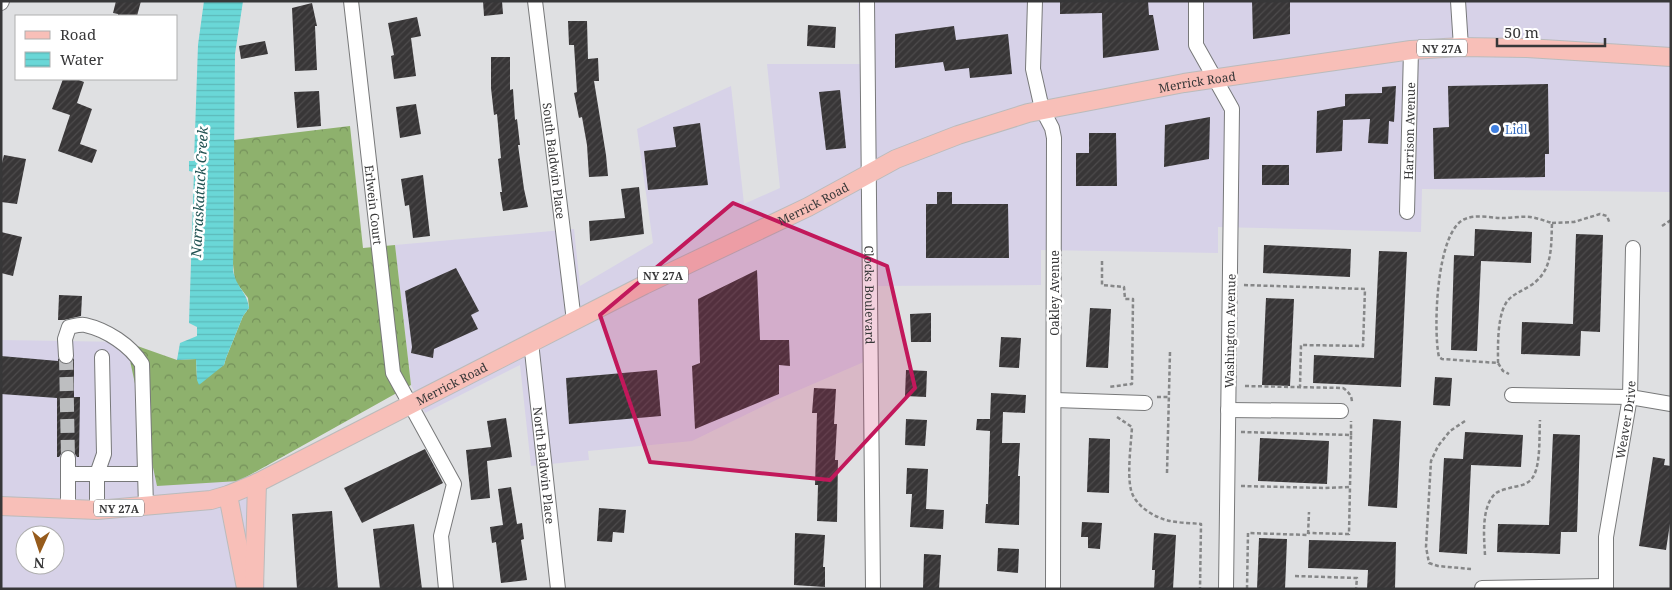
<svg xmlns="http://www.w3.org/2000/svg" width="1672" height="590" font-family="'Noto Serif',serif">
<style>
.commercial{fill:#d7d2e8;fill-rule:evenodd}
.forest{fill:url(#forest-crowns)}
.water{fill:url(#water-rules)}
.building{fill:url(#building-hatch)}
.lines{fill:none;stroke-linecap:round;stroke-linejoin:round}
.minor-tunnel{stroke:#bdbec0;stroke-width:14;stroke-dasharray:14 7;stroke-linecap:butt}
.minor-casing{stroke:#78797a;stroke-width:16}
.major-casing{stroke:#bbb;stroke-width:20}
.path{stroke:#868788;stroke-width:2.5;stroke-dasharray:4 2.5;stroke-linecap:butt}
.minor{stroke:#fff;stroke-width:14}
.major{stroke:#f8bfb8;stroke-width:18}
.marked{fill:#c2185b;fill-opacity:0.2;stroke:#c2185b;stroke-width:4;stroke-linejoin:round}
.shop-dot{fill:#3f7fe0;stroke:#fff;stroke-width:2}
.labels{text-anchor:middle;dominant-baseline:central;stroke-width:5;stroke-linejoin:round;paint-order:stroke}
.shield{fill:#fff;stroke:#737374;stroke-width:1}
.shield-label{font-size:11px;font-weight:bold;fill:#373738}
.street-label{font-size:12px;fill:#373738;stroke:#fff}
.shop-label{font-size:12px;fill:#366cbe;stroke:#fff;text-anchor:start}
.water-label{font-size:14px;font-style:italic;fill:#215252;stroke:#fff}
</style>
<defs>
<pattern id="forest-crowns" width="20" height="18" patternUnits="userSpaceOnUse" patternTransform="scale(1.25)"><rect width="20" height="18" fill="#8eb16d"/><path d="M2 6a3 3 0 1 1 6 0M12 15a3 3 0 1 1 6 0" fill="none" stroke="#75915b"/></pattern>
<pattern id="water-rules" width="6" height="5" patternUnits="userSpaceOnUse" patternTransform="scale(1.25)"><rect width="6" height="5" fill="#6ad7d7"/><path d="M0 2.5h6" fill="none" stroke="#5cb9b9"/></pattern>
<pattern id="building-hatch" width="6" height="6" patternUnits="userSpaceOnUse" patternTransform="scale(1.25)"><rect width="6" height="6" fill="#383637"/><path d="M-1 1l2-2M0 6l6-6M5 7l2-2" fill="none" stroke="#4d4b4c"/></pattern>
</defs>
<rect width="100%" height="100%" fill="#dfe0e2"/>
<g class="commercial">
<path d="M858,1H1671V192L1422,189L1421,232L1218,227V253L1041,250V285L866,286V361L776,400L692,441L588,451L589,460L531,466L520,365L425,413L411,385L395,245L574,229L580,286L653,243L637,129L731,86L744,204L780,188L767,64H860Z"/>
<path d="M1,340L126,342L239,481L254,473L265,589H1ZM25,535H55V565H25Z"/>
</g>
<path class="forest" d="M350,126L363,248L395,245L411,385L239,481L157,486L126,342L177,360L196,359L197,380L224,365L226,358L243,316L249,308L248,298L235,281L233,264L234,140Z"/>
<path class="water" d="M204,1H243L235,54L233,270C236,288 247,291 249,308L243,316L226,358L224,365L199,385L197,380L196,359L177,360L180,343L197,336V327L189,323L194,172L189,171V161H194L198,45Z"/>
<g class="building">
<path d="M116,1H141L137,16H118V14L113,13Z"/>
<path d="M483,1H502L503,14L484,16Z"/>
<path d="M1060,1H1148L1149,15H1153L1159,50L1103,58L1102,13L1060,14Z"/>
<path d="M1252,1H1290V34L1253,39Z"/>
<path d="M312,3L317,26H315L317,70L295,71L292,8Z"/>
<path d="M417,17L421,36L411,38L416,76L394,79L391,56L394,55L388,23Z"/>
<path d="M568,21H587L588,59L598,58L599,81H594L606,155L608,176L589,177L587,145L582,117L579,118L574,93L577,92L574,45H569Z"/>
<path d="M808,25L836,27L835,48L807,46Z"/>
<path d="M954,26L956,40L1008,34L1012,74L970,78L969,68L945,71L943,62L895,68V34Z"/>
<path d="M265,41L268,54L241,59L239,46Z"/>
<path d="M491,57H510V90L513,89L515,120L517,119L520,145H518L524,189L528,207L503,211L500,192H502L498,159L501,158L497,114L494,115L491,88Z"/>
<path d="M63,79H76L84,82L77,103L92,109L80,144L97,150L92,163L58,151L70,115L52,109Z"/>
<path d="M1548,84L1549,154H1545V177L1434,179L1433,128L1449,127L1448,86Z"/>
<path d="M1396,86L1394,122L1389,121L1388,144L1368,143L1370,119L1343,120L1342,151L1316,153L1317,111L1345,106V94L1382,93V87Z"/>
<path d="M840,90L846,148L826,150L819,92Z"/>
<path d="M319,91L321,126L297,128L294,92Z"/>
<path d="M416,104L421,134L400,138L396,107Z"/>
<path d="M1210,117L1209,159L1164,167L1165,125Z"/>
<path d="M700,123L708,185L648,190L644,151L676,147L673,127Z"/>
<path d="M1089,133H1116L1117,186H1076V153H1089Z"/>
<path d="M4,155L26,159L17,204L1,202V167Z"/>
<rect x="1262" y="165" width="27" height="20"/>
<path d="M423,175L430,236L413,238L409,205L405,206L401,179Z"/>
<path d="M639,187L644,234L590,241L589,221L625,218L621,189Z"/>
<path d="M937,192H952V204H1008L1009,258H926V204H937Z"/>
<path d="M1475,229L1532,232L1531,263L1481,261L1477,351L1451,350L1454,255L1474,256Z"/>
<path d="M1,232L22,237L13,276L1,273Z"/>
<path d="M1576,234L1603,235L1600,332L1581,331L1580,356L1521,354L1522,322L1573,324Z"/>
<path d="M1264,245L1351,249L1350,277L1263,273Z"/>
<path d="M1379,251L1407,252L1401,387L1313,383L1314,355L1374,358Z"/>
<path d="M456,268L479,311L471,315L478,329L434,349L433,358L411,353L412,347L405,291Z"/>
<path d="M757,270L760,340H789L790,366L779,365V394L695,429L692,366L700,363L698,299Z"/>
<path d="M59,295L82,296L81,316L64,320H58Z"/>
<path d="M1266,298L1294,299L1290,386L1262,385Z"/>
<path d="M1090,308L1111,309L1108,368L1086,367Z"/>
<path d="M931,313V342H911L910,314Z"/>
<path d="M1001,337L1021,338L1019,368L999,367Z"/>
<path d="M1,356L58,361V358L62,364L66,365L71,363L74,358V397H80L79,457H77L73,451L68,449L63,451L59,457H57V398L1,394Z"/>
<path d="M657,370L661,416L569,424L566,378Z"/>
<path d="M906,370L927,371L926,397L905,396Z"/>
<path d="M1435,377L1452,378L1450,406L1433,405Z"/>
<path d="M814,388L836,389L834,424H837L835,460H838L837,522L817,521L818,485H815L817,413H812Z"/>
<path d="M991,393L1026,395L1025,413L1003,412L1002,443H1020L1018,476H1020L1019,525L985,523L986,504H988L990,431L976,430L977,419H990Z"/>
<path d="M506,418L512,457L487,461L490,498L471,500L466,450L491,447L487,421Z"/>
<path d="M906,419L927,420L925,446L905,445Z"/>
<path d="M1373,419L1401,421L1397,508L1368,506Z"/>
<path d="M1465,432L1523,435L1521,467L1471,465L1467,554L1439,552L1444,458L1463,459Z"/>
<path d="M1553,434L1580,435L1577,532H1561L1560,554L1497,552L1498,524L1549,525Z"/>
<path d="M1089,438L1110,439L1109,493L1087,492Z"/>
<path d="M1260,438L1329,441L1327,484L1258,481Z"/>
<path d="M425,449L443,483L362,523L344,488Z"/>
<path d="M1653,457L1665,459L1664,465L1671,466V517L1666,550L1639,546Z"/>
<path d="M907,468L928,469L926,509L944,510L943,529L910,527L912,494H906Z"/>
<path d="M511,487L517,524L522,523L524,539L521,540L527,580L501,583L496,542L492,543L490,527L503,525L498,489Z"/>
<path d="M599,508L626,510L624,533L613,532L612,542L597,541Z"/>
<path d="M332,511L338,589H297L292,514Z"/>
<path d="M1082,522L1102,523L1100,549L1088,548V537H1081Z"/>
<path d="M414,524L422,589H380L373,529Z"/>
<path d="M795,533L825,535L823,567H825V587L794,585Z"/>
<path d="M1154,533L1176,535L1173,589H1154L1155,570H1152Z"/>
<path d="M1259,538L1287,539L1285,589H1257Z"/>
<path d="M1309,540L1396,542L1395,589H1367L1368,570L1308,568Z"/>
<path d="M998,548L1019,549L1018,573L997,571Z"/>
<path d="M924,554L941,555L939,589H923Z"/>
</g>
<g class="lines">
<path class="minor-tunnel" d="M66,356L68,458"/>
<g class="minor-casing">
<g id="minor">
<path id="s1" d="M351,1L393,373L454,484L441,536L446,589"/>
<path id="s2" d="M535,1L574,321"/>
<path id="s3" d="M867,1L873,589"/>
<path d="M1035,1L1033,69L1042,109L1052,128L1054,138L1053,589"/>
<path d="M1196,1V45L1232,109L1226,589"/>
<path d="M1458,1L1461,47"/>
<path d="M1,3L2,1"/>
<path id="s4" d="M1407,212L1411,50"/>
<path id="s5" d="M531,342L558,589"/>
<path d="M66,356L65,339L69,327C74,326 80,324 85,325C107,330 130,345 142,364L146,507"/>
<path d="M1512,395L1630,397L1671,404"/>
<path d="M1055,400L1145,403"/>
<path d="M1228,410L1341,411"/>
<path d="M68,458V509"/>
<path d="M68,474H145"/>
<path d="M97,510V474L104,454L102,357"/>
<path d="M1482,588L1606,586"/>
<path id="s6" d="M1606,589V537L1630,397L1633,248"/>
</g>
</g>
<g class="major-casing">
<g id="major">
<path d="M228,495L246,588"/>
<path id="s7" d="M1,506L97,510L211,500L228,495L257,483L644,285L808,207L896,159L958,135L1028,113L1184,83L1411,50L1461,47L1527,48L1671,57"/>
<path d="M254,589L257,483"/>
</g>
</g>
<g class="path">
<path d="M1552,223L1574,222L1600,214L1607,216L1610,224"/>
<path d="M1662,226L1671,220"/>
<path d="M1102,261V285L1124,287L1125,299H1133L1132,384L1108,387"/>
<path d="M1244,285L1365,289L1363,346L1301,345L1300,387"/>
<path d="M1498,363C1498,346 1497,318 1506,303C1511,295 1520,292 1528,287C1553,273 1551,249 1552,223C1545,221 1538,218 1530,217C1522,216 1512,218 1503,218C1491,218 1476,214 1465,219C1436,230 1433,331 1439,357L1442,359L1498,363L1503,371L1509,374"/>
<path d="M1245,386L1343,388C1349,392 1352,396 1352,403"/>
<path d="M1157,397H1168"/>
<path d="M1117,417L1132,427C1131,444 1127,474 1131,490C1135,506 1155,518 1170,521C1180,523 1191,523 1201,524L1200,589"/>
<path d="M1465,421L1450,431L1438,446L1431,461L1426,547L1429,563L1438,566L1471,569"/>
<path d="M1241,432L1351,435L1350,487"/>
<path d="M1351,435V421"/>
<path d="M1167,473L1170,352"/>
<path d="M1241,486L1325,488L1350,487L1349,534L1308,533"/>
<path d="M1485,555C1484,538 1481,507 1495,494C1499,490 1507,489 1513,487C1520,486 1529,484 1533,477C1541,464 1539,435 1540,420"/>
<path d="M1295,576L1357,578L1356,589"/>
<path d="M1247,589L1248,533L1308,535L1309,512"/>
</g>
<use href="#minor" class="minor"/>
<use href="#major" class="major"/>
</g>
<path class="marked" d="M733,203L887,266L915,388L830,480L650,462L600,315Z"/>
<circle class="shop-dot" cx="1495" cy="129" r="5"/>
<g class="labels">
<g class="shield">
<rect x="1417" y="39.5" width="50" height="17" rx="4"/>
<rect x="638" y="266.5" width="50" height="17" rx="4"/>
<rect x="94" y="499.5" width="50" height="17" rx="4"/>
</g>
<g class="shield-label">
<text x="1442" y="48">NY 27A</text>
<text x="663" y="275">NY 27A</text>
<text x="119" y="508">NY 27A</text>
</g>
<g class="street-label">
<text stroke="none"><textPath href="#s7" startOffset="1288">Merrick Road</textPath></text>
<text stroke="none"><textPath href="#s4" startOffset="81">Harrison Avenue</textPath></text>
<text stroke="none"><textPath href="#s2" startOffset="161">South Baldwin Place</textPath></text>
<text stroke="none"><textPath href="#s7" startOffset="882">Merrick Road</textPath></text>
<text stroke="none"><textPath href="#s1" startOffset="205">Erlwein Court</textPath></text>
<text transform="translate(1054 293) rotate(-90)">Oakley Avenue</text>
<text stroke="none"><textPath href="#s3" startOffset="294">Clocks Boulevard</textPath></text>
<text transform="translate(1230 331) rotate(-89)">Washington Avenue</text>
<text stroke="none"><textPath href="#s7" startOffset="478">Merrick Road</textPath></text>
<text stroke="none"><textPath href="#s6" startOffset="171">Weaver Drive</textPath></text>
<text stroke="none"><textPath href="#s5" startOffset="124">North Baldwin Place</textPath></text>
</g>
<g class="shop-label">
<text x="1505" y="129">Lidl</text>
</g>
<g class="water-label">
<text transform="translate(199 192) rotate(-87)">Narraskatuck Creek</text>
</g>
</g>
<rect width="1672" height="590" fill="none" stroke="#373738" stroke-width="5"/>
<rect x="15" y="15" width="162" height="65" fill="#ffffff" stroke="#afafaf"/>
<rect x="25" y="31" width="25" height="8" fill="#f8bfb8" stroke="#afafaf"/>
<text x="60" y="40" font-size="15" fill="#373738">Road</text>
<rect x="25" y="52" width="25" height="15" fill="url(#water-rules)" stroke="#afafaf"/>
<text x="60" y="65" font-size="15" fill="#373738">Water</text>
<g transform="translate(40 550) rotate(183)"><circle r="24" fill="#ffffff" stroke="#afafaf"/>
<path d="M0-4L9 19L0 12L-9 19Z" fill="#965b1c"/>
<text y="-8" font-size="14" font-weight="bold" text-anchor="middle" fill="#373738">N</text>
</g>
<path d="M1497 38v8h108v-8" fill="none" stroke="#373738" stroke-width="2.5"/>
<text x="1504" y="38" font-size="15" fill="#373738" stroke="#ffffff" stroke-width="4" paint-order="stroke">50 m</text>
</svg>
